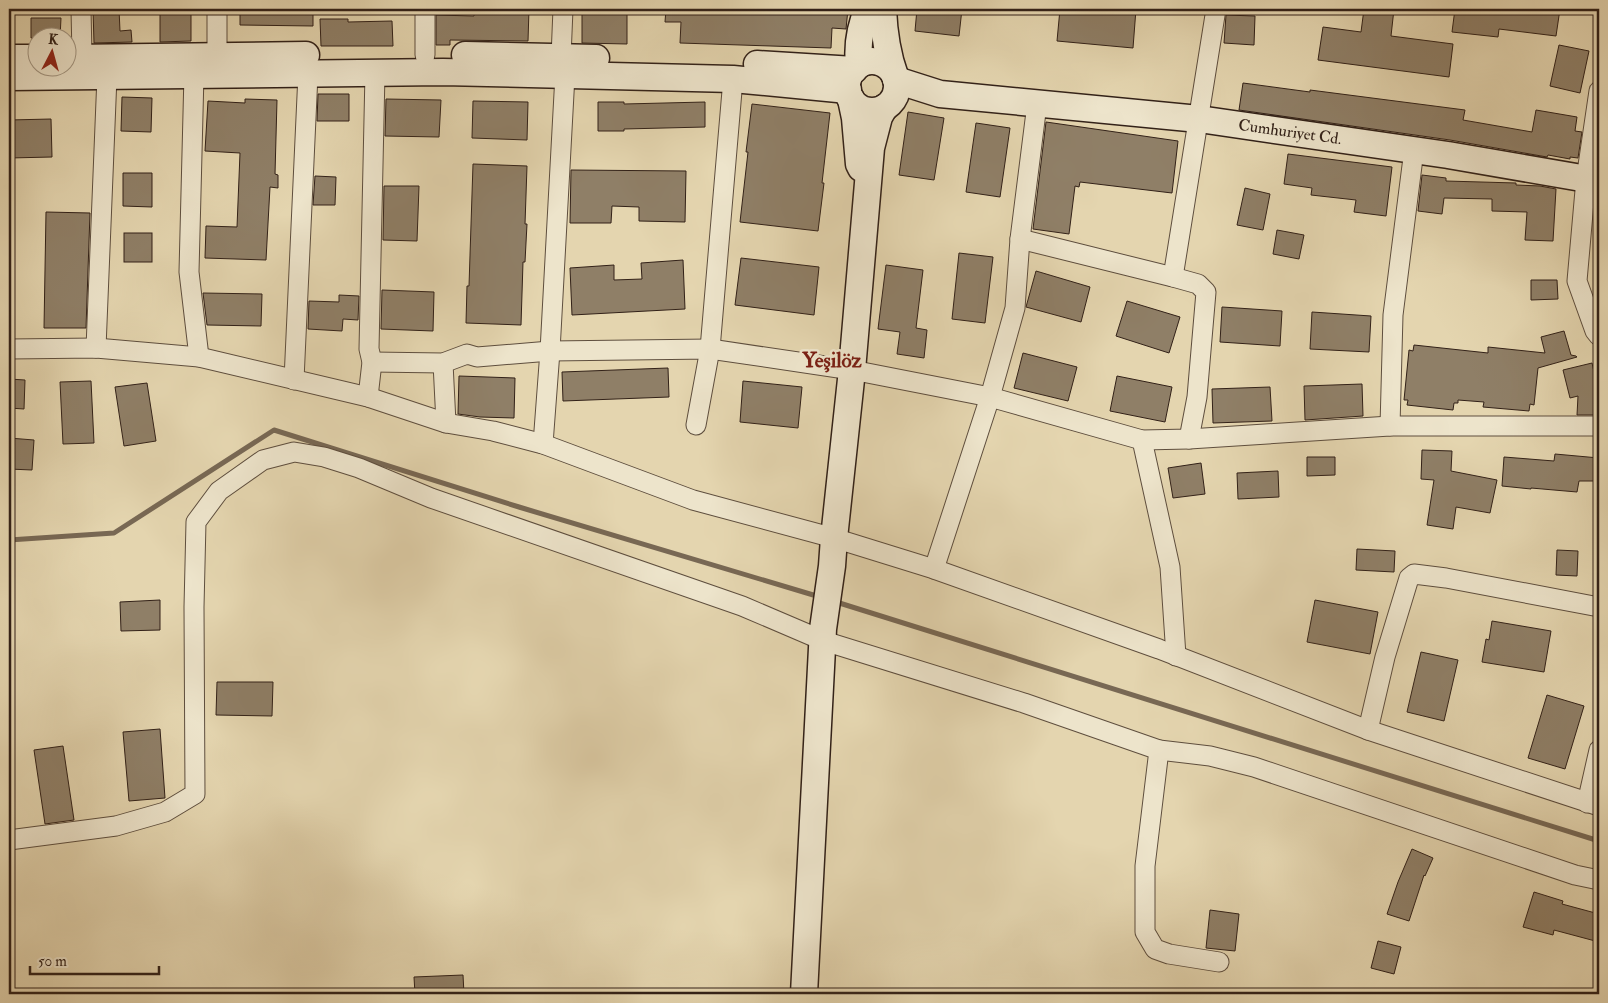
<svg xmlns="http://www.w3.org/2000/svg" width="1608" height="1003" font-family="'IM FELL Double Pica',serif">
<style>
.park{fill:url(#park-crowns);stroke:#7c6c56}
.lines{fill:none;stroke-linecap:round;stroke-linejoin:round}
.stream{stroke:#786854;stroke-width:5}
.building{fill:#8f7f67;stroke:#322118}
.street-casing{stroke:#5e4e3e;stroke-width:21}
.secondary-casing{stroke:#322118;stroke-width:29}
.street{stroke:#ede4cb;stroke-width:19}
.secondary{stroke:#ede4cb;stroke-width:26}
.labels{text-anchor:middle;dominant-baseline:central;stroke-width:5;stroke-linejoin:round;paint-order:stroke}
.street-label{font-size:16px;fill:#322118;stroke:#ede4cb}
.district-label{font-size:21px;font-weight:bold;fill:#7a1f14;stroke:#ede4cb}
</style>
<defs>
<pattern id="park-crowns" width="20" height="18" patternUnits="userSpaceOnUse" patternTransform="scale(1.25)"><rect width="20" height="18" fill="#c6b695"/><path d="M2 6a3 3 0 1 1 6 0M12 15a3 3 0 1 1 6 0" fill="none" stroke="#a19479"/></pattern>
</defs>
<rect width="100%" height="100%" fill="#e4d5af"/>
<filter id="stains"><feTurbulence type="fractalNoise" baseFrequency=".004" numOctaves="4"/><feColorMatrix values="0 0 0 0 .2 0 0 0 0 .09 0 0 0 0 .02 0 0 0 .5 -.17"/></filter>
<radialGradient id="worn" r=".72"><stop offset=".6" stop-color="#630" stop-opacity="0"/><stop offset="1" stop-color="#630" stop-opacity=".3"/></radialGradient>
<path class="park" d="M9,203H13L11,314H9Z"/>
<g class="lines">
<g class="stream">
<path d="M9,540L114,533L274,430L519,507L820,597"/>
<path d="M833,601L1599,841"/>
</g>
</g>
<g class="building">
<path d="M93,9H119L120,31L131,30L132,42L94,43Z"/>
<path d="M240,9H313V26L240,25Z"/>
<path d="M474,9H529L528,41L450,40V45H436V15L474,16Z"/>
<path d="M582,9H627V44L582,43Z"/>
<path d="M666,9H764L811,10V9H848L846,29L832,28L831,48L680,43L681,22H665Z"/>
<path d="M917,9H962L959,36L915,31Z"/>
<path d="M1060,9H1136L1133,48L1057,41Z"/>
<path d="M1364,9H1394L1391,36L1453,44L1449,77L1318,60L1323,27L1361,32Z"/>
<path d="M1455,9H1560L1556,36L1499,29L1498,37L1452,32Z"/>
<path d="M160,13H191V41L160,42Z"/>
<path d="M1226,15L1255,16L1254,45L1224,43Z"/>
<path d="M31,18H61L60,38H31Z"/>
<path d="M320,19H348V22L392,21L393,46H321Z"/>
<path d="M1559,45L1589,51L1580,93L1550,86Z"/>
<path d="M1243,83L1310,92V90L1465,110L1463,120L1532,132L1536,110L1577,117L1575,131L1582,132L1578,158L1570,157V159L1548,155L1547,157L1450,140L1239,110Z"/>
<path d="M318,94H349V121H317Z"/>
<path d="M122,97L152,98L151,132L121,131Z"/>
<path d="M245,99L277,100L275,174L278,175V188L270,187L266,260L205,258L206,226L237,227L240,153L205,151L208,101L245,103Z"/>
<path d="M386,99L441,100L439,137L385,136Z"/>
<path d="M473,101L528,102L527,140L472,138Z"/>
<path d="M598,102H624V104L705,102V127L624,129V131H598Z"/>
<path d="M752,104L830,113L822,183H824L818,231L740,222L748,152H746Z"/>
<path d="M908,112L944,118L934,180L899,175Z"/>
<path d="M51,119L52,157L9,158V120Z"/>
<path d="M1046,122L1178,141L1172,193L1080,182L1079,187L1075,186L1069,234L1033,229Z"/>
<path d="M976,123L1010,128L1000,197L966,192Z"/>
<path d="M1288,154L1392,167L1386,216L1354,212L1356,200L1311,195L1312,188L1284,184Z"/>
<path d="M473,164L527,166L525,224H527L525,262H523L521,325L466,323L467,286H469Z"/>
<path d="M571,170L686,171L685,222L639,221V207L612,206L611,223H570Z"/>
<path d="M123,173H152V207L123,206Z"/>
<path d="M1422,175L1446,178V181L1516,183V185L1540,186L1556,189L1553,241L1525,240L1527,212L1492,211V199L1444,198L1442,214L1418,211Z"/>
<path d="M315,176L336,177L335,205H313Z"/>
<path d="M384,186H419L417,241L383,240Z"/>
<path d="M1245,188L1270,194L1263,230L1237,225Z"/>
<path d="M46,212L90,213L86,328H44Z"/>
<path d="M1277,230L1304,235L1299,259L1273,254Z"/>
<rect x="124" y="233" width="28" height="29"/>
<path d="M959,253L993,257L985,323L952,319Z"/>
<path d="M741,258L819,267L814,315L735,305Z"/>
<path d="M683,260L685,309L572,315L570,268L614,265V280L642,279L641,263Z"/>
<path d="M886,265L923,270L916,328L927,330L924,358L897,354L900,332L878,329Z"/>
<path d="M1036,271L1090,287L1081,322L1026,307Z"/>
<path d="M1531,280H1557L1558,299L1531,300Z"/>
<path d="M382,290L434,292L433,331L381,329Z"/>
<path d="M203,293L262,294L261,326L207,325Z"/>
<path d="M339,295L359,296L358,320L343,319L342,331L308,329L309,301L339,302Z"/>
<path d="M1127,301L1180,317L1169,353L1116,336Z"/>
<path d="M1222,307L1282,311L1280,346L1220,342Z"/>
<path d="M1312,312L1371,316L1369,352L1310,349Z"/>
<path d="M1564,331L1571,355L1576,356L1577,357L1538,368L1534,405L1530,404L1529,411L1483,407L1484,402L1458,400V403H1454L1453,410L1407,405L1408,400H1404L1409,350L1413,351L1414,345L1488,353V347L1545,353L1541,337Z"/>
<path d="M1023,353L1077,367L1068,401L1014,388Z"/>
<path d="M1592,363L1599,395V415H1577L1578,396L1570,398L1563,370Z"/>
<path d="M668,368L669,397L563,401L562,372Z"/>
<path d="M459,376L515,378L514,418L480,417L458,414Z"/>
<path d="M1117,376L1172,387L1165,422L1110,411Z"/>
<path d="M9,379L25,380L24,409L9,408Z"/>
<path d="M91,381L94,443L63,444L60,382Z"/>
<path d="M743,381L802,387L798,428L740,422Z"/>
<path d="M147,383L156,441L124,446L115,387Z"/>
<path d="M1362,384L1363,416L1305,420L1304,386Z"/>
<path d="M1270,387L1272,421L1213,423L1212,389Z"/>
<path d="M9,438L34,440L32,470L9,469Z"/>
<path d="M1422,450L1452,451L1451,471L1497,480L1490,513L1456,507L1453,529L1427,525L1434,480L1421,479Z"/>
<path d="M1555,454L1599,458V481H1579L1577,492L1531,488V489L1502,486L1504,457L1554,461Z"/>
<path d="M1307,457H1335V475L1307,476Z"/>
<path d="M1201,463L1205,494L1173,498L1168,468Z"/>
<path d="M1278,471L1279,497L1238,499L1237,473Z"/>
<path d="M1357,549L1395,551L1394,572L1356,570Z"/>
<path d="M1557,550L1578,551L1577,576L1556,575Z"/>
<path d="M160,600V630L121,631L120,602Z"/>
<path d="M1315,600L1378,612L1370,654L1307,642Z"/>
<path d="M1492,621L1551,631L1544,672L1482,662L1486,639L1489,640Z"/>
<path d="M1421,652L1458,660L1444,721L1407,712Z"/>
<path d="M217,682H273L272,716L216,715Z"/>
<path d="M1547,695L1584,706L1565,769L1528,758Z"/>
<path d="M160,729L165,798L129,801L123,732Z"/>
<path d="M63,746L74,820L45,824L34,750Z"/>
<path d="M1412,849L1433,858L1425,876L1424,875L1409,921L1387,914L1398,882Z"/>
<path d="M1534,892L1563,901L1562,904L1599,914V942L1554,930L1553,935L1523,927Z"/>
<path d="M1210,910L1239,914L1235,951L1206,948Z"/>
<path d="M1378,941L1401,947L1394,974L1371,968Z"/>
<path d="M463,975L464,994H415L414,977Z"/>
</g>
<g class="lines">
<g class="street-casing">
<g id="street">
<path d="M81,9L82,56L84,70"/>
<path d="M217,9V47L220,56V67"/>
<path d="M425,55V9"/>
<path d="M561,57L563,9"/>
<path d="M194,74L189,272L199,357"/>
<path d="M1599,91L1586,179L1577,281L1595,331L1599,336"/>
<path d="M1020,239L1173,277L1198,284L1206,292L1197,397L1189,439"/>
<path d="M1173,277L1216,9"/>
<path d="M96,348L107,76"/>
<path d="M9,349L96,348L199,357L368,397L446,423L493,431L543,444L693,500L834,538L934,569L1159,649L1368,730L1599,806"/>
<path d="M372,362L443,363L467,354L477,357L550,351L710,349L852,370L990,397L1142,440L1189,439L1390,426H1599"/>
<path d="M443,363L446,423"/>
<path d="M294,380L308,74"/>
<path d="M368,397L372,362L369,349L375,73"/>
<path d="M696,425L710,349L733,79"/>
<path d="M1390,426L1393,315L1414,150"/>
<path d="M1142,440L1170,567L1176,656"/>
<path d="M543,444L550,351L565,75"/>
<path d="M934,569L990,397L1015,308L1020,239L1037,104"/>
<path d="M1368,730L1385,657L1409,578L1414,574L1446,578L1599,607"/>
<path d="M1159,750L1210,756L1254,767L1575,875L1599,880"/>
<path d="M1587,803L1599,750"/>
<path d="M9,840L116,826L165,812L195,794L194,607L196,522L219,491L263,460L294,452L324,457L359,468L431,498L742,606L824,641L1024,703L1159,750L1145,866V932L1155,949L1169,954L1219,962"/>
</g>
</g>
<g class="secondary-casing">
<g id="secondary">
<path d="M883,9C884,33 887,54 895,76"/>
<path d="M465,55L596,58"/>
<path d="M9,58H38"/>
<path d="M68,58L306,55"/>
<circle cx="872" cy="86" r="25"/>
<path d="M757,64L854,70"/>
<path d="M859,65C857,46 860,27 868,9"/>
<path d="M9,77L443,72L733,79L848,90"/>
<path d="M896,80L940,94L1199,119L1448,155L1599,181"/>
<path d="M851,99L855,118L859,164L861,168"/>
<path d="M804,994L823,629L832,566L834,538L852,370L871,148L879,117L884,108"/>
</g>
</g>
<use href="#street" class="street"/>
<use href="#secondary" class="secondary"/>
</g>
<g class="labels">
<g class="street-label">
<text transform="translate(1290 132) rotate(8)">Cumhuriyet Cd.</text>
</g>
<g class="district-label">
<text x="832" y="360">Yeşilöz</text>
</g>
</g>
<rect width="1608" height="1003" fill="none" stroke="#e4d5af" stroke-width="30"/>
<rect x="10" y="10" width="1588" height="983" fill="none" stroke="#322118" stroke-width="2.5"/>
<rect x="15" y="15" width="1578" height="973" fill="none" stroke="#322118"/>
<g transform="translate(52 52) rotate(6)"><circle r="24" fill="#ede4cb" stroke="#a29683"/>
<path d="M0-4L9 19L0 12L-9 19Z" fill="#8f2418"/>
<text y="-8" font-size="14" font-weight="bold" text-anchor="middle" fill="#322118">K</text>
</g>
<path d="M30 966v8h129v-8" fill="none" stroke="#322118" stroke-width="2.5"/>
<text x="38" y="966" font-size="15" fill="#322118" stroke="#ede4cb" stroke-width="4" paint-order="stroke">50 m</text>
<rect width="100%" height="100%" filter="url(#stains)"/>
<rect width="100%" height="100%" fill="url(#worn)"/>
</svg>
